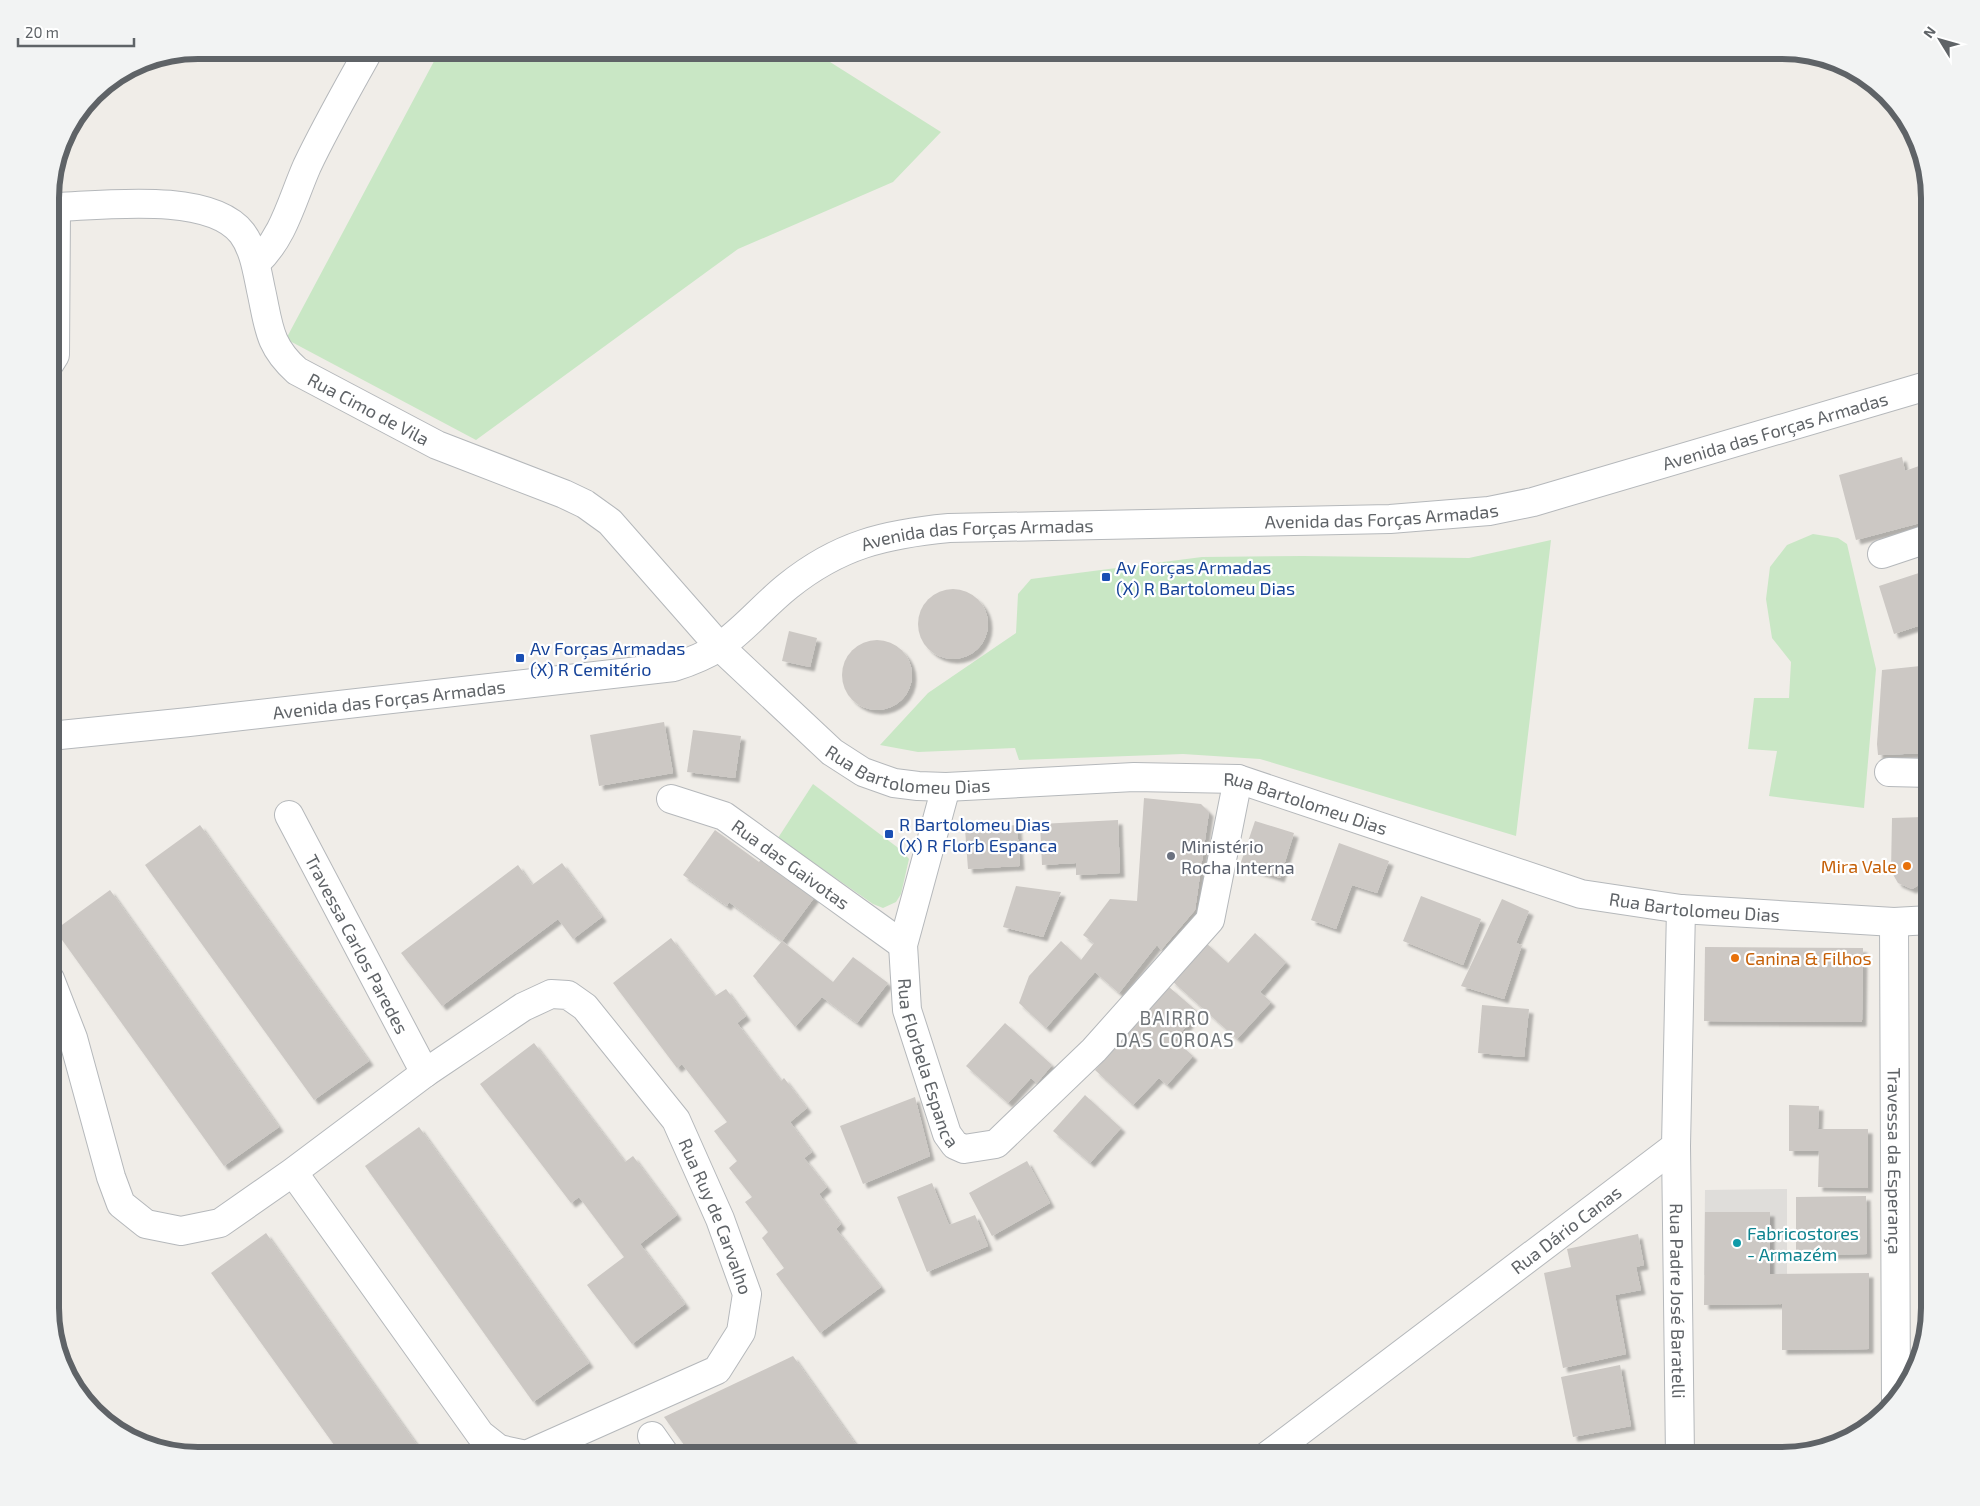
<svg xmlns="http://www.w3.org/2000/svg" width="1980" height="1506" font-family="'Exo 2',sans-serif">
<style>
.industrial{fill:#dfddda}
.green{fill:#c9e7c5}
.building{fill:#ccc8c4;filter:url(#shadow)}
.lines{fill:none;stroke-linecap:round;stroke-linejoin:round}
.minor-casing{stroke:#b5b8bb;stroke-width:30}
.minor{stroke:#fff;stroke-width:28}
.transit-dot{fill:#1a4fb4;stroke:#fff;stroke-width:2}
.worship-dot{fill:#6b7280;stroke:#fff;stroke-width:2}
.food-dot{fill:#e8710a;stroke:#fff;stroke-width:2}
.culture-dot{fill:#0f9aa8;stroke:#fff;stroke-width:2}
.labels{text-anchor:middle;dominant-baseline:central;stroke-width:4.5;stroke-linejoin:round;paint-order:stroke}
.street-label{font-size:18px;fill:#5f6367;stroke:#fff}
.transit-label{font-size:18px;fill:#164399;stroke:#fff;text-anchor:start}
.worship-label{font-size:18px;fill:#5b616d;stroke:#fff;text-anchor:start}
.food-label{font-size:18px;fill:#c56008;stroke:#fff;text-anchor:end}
.culture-label{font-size:18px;fill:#0d838f;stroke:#fff;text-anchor:start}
.neighbourhood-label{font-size:19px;letter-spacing:1px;fill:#707579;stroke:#fff}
.rim{fill:none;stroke:#5f6367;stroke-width:6}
</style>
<defs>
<filter id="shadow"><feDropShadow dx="4.5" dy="4.5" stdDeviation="1" flood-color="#0004"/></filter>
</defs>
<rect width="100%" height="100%" fill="#f0ede8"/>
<path class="industrial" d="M1787,1189V1274L1704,1275L1705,1190Z"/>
<g class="green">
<path d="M440,50H811L941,132L893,182L738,249L476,440L286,339Z"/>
<path d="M1813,534L1838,538L1847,544L1876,669L1864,808L1769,796L1777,751L1748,749L1754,698H1789L1791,662L1772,638L1766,599L1770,567L1787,545Z"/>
<path d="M1551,540L1516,836L1260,759L1183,754L1019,760L1015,748L918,752L880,745L928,693L1016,633L1018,594L1031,579L1202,557L1303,556L1469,558Z"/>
<path d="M813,784L901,850L909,859L901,894L896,902L883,908L873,904L778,838Z"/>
</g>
<g class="building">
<path d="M1930,431V462L1921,434Z"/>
<path d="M1902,457L1905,471L1930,462V508L1918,512L1920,523L1856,540L1839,475Z"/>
<path d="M1925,571L1930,586V622L1894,634L1879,586Z"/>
<circle cx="953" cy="624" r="35"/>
<path d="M789,631L817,638L810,667L782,661Z"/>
<circle cx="877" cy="675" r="35"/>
<path d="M1930,665V753L1878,755L1877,744L1882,670Z"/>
<path d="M664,722L673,773L599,786L590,735Z"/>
<path d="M693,730L741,736L735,778L687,772Z"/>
<path d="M1922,797H1930V882H1924L1912,889L1898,883L1891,871L1892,818L1923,817Z"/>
<path d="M1144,798L1201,804L1209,812L1195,910L1161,950L1157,945L1119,993L1095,972L1046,1028L1019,1003L1029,976L1061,941L1081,960L1094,943L1083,935L1110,899L1137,901Z"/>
<path d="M1118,820L1120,873L1076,875V863L1042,865L1040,824Z"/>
<path d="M1255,821L1294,833L1280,878L1240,865Z"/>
<path d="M200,825L369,1061L314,1100L145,865Z"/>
<path d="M1017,825L1020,866L968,869L965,829Z"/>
<path d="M715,830L759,862L764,855L817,894L782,941L729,902L727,906L683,875Z"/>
<path d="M1339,843L1389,861L1377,893L1352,885L1336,929L1311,920Z"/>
<path d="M562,863L602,917L573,939L558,919L442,1006L401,953L518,865L532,885Z"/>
<path d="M1016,886L1061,892L1043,937L1003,927Z"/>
<path d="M110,890L279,1127L224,1166L55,930Z"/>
<path d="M1421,896L1481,919L1463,965L1403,941Z"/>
<path d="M1502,899L1529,911L1516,943L1522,945L1504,999L1461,986Z"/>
<path d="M1255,933L1286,962L1260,992L1271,1002L1237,1039L1171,980L1205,942L1228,963Z"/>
<path d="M671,938L715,996L726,989L746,1016L737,1023L781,1081L784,1078L807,1108L790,1122L812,1152L804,1158L827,1187L819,1194L841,1224L836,1229L881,1287L820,1333L776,1274L784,1268L762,1238L768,1232L745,1202L752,1197L729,1168L737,1161L714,1131L727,1122L682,1064L677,1068L613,983Z"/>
<path d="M782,941L833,982L853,957L888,983L857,1023L822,997L795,1027L753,976Z"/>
<path d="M1705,947L1863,948L1862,1022L1704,1021Z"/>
<path d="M1169,987L1198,1012L1175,1040L1193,1056L1167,1085L1159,1078L1133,1105L1095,1070Z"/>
<path d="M1482,1005L1529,1009L1524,1057L1478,1053Z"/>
<path d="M1005,1023L1052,1065L1037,1083L1031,1078L1008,1103L966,1066Z"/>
<path d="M534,1043L625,1162L633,1156L677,1215L640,1244L685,1304L632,1344L587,1285L624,1257L579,1197L571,1203L480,1084Z"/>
<path d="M1085,1095L1121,1128L1090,1163L1053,1131Z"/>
<path d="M915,1097L930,1156L863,1184L840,1126Z"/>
<path d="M1789,1105L1819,1106L1818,1129H1868V1188L1818,1187L1819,1151H1789Z"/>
<path d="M419,1127L589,1363L533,1402L365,1166Z"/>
<path d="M1027,1161L1050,1203L992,1236L969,1193Z"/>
<path d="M932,1183L949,1225L975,1215L988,1246L927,1272L897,1197Z"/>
<path d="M1866,1196L1867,1254L1796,1255V1197Z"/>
<path d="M1705,1212H1770V1274L1869,1273V1349L1782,1350V1304L1704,1305Z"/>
<path d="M266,1233L350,1351L425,1456H342L211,1273Z"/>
<path d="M1638,1234L1644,1265L1636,1267L1641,1290L1615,1295L1626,1354L1563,1368L1544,1273L1571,1267L1567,1249Z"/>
<path d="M793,1356L864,1456H692L664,1417Z"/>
<path d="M1620,1365L1631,1426L1573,1437L1561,1377Z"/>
</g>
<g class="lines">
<g class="minor-casing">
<g id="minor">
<path id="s1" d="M50,206L59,207C105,205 210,192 242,233C254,249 257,271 261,290C269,326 268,345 297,371L437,445L564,494L585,504L610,522L719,646L832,752L863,772L894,783L918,786L946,787L1134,777L1238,779L1581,894L1681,909L1894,922L1930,920"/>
<path d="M256,263C284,237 292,200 307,166C326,126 348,88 369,50"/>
<path d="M50,363L55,355L56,207"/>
<path d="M1882,554L1930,538"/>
<path id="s2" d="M50,736L189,722L674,667C690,662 705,656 719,647C744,630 764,605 788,586C839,545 885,534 949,528L1390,519L1489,511L1533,502L1930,385"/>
<path d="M1889,772L1930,773"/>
<path id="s3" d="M946,787L903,945L907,1010L947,1134L955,1145L964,1149L996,1144L1094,1050L1210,920L1238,779"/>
<path id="s4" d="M671,799L724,816L903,945"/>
<path id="s5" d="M289,815L425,1073"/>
<path id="s6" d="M1894,922L1896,1401"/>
<path id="s7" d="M50,979L73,1038L111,1177L121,1204L146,1224L181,1231L220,1223L293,1172L425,1073L523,1007L551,994L568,995L585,1007L676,1120L720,1219L747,1294L741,1332L717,1370L526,1455L499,1449L480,1434L293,1172"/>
<path id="s8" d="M1676,1146L1680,1456"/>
<path d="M652,1436L666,1456"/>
<path id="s9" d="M1267,1456L1676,1146L1681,909"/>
</g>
</g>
<use href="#minor" class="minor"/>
</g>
<g class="transit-dot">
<rect x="1101" y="572" width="10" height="10" rx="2.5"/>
<rect x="515" y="653" width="10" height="10" rx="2.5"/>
<rect x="884" y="829" width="10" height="10" rx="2.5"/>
</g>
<circle class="worship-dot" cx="1171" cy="856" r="5"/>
<g class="food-dot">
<circle cx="1907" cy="866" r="5"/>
<circle cx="1735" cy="958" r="5"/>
</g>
<circle class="culture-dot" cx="1737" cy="1243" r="5"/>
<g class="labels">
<g class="street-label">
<text stroke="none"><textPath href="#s1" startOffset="432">Rua Cimo de Vila</textPath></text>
<text stroke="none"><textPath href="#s2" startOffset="1781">Avenida das Forças Armadas</textPath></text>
<text stroke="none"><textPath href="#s2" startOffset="1376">Avenida das Forças Armadas</textPath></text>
<text stroke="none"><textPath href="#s2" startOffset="971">Avenida das Forças Armadas</textPath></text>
<text stroke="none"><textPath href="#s2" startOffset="341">Avenida das Forças Armadas</textPath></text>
<text stroke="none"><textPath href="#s1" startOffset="1100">Rua Bartolomeu Dias</textPath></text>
<text stroke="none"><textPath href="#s1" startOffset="1505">Rua Bartolomeu Dias</textPath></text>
<text stroke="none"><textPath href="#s4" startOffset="138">Rua das Gaivotas</textPath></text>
<text stroke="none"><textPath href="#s1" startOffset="1910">Rua Bartolomeu Dias</textPath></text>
<text stroke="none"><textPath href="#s5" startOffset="146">Travessa Carlos Paredes</textPath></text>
<text stroke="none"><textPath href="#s3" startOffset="285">Rua Florbela Espanca</textPath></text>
<text stroke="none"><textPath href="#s6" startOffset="239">Travessa da Esperança</textPath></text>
<text stroke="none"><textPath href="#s7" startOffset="1034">Rua Ruy de Carvalho</textPath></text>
<text stroke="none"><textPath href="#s9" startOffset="375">Rua Dário Canas</textPath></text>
<text stroke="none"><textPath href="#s8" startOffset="155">Rua Padre José Baratelli</textPath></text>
</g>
<g class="transit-label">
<text x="1116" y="567">Av Forças Armadas<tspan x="1116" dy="21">(X) R Bartolomeu Dias</tspan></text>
<text x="530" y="648">Av Forças Armadas<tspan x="530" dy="21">(X) R Cemitério</tspan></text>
<text x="899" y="824">R Bartolomeu Dias<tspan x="899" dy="21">(X) R Florb Espanca</tspan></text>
</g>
<g class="worship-label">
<text x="1181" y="846">Ministério<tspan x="1181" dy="21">Rocha Interna</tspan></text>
</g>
<g class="food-label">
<text x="1897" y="866">Mira Vale</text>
<text x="1745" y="958" text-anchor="start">Canina &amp; Filhos</text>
</g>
<g class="culture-label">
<text x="1747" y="1233">Fabricostores<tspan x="1747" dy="21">- Armazém</tspan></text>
</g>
<g class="neighbourhood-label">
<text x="1175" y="1017">BAIRRO<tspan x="1175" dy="22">DAS COROAS</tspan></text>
</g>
</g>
<path d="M0 0H1980V1506H0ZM198 59H1782A139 139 0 0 1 1921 198V1308A139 139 0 0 1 1782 1447H198A139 139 0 0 1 59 1308V198A139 139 0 0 1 198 59Z" fill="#f2f3f3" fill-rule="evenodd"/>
<path class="rim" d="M198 59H1782A139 139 0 0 1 1921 198V1308A139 139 0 0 1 1782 1447H198A139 139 0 0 1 59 1308V198A139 139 0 0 1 198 59Z"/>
<g transform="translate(1940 40) rotate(307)" stroke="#ffffff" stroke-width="4" paint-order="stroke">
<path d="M0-4L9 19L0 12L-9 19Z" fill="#5f6367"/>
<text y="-8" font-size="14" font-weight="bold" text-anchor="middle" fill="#5f6367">N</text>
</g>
<path d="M18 38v8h116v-8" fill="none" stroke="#5f6367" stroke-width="2.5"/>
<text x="25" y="38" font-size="15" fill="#5f6367" stroke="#ffffff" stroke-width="4" paint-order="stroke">20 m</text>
</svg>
